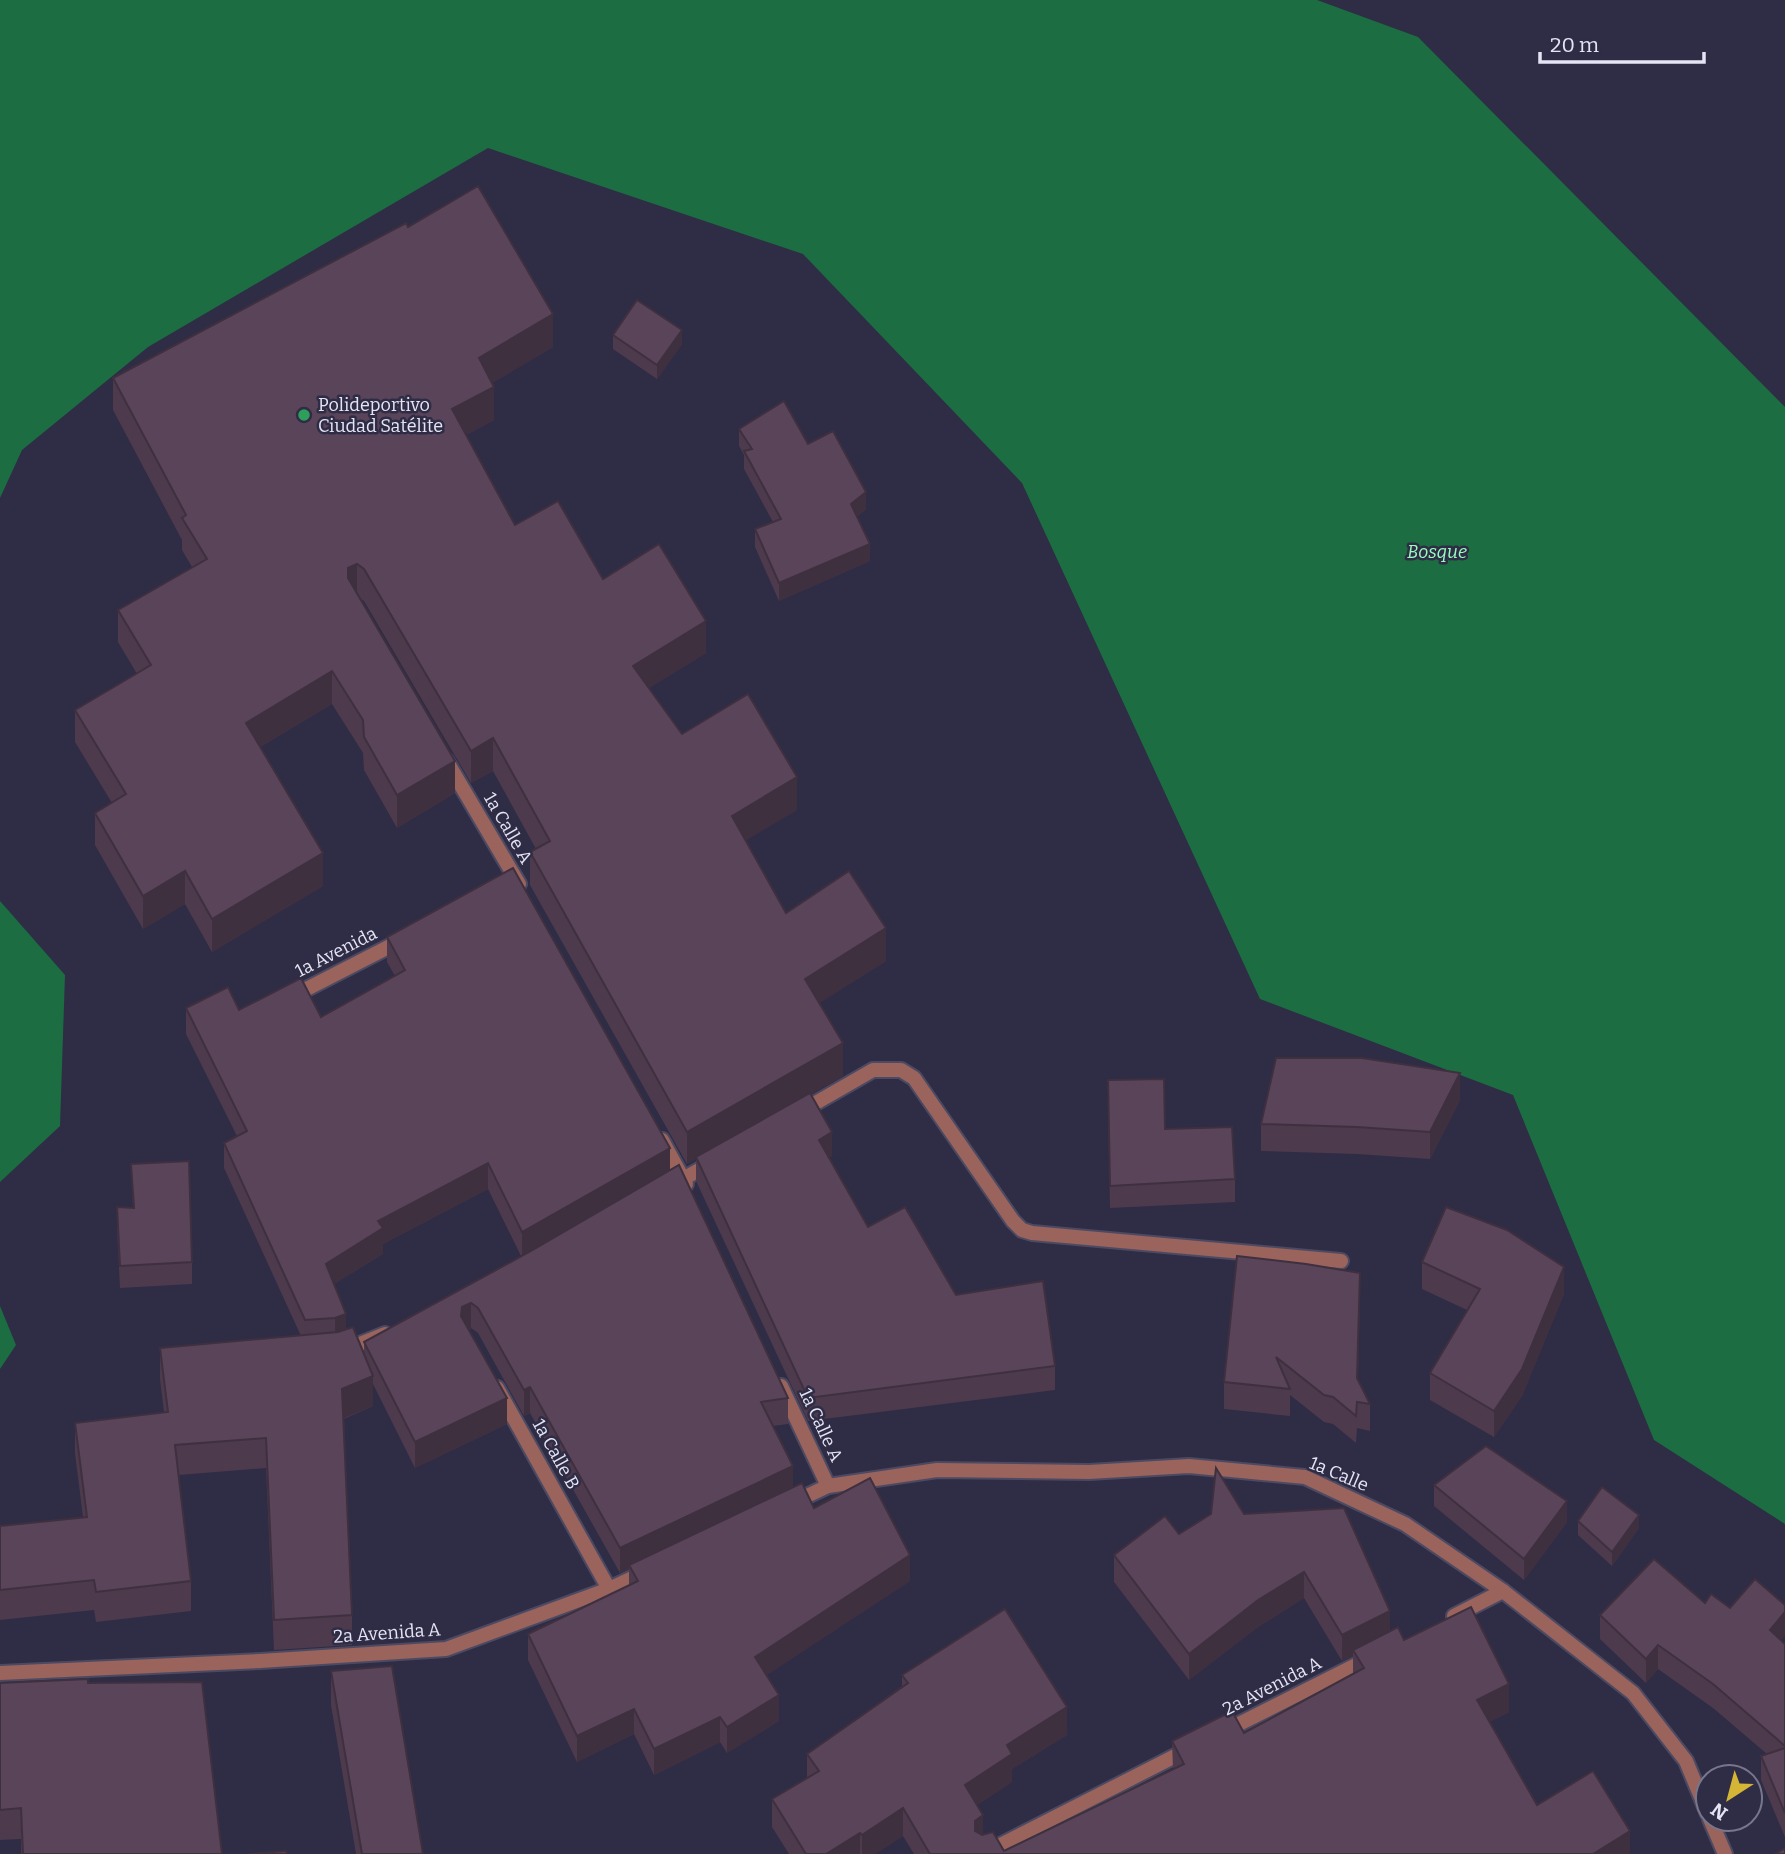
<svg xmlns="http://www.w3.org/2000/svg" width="1785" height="1854" font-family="Bitter,serif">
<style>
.forest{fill:#1c6d41}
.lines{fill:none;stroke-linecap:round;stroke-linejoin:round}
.minor-casing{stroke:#4c4962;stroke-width:18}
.minor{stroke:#9a635c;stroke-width:14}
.wall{fill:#4d3a4d;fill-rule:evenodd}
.shaded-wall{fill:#3f303f}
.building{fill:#5a445a;stroke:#3f303f;stroke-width:2}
.leisure-dot{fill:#2e9e5b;stroke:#2f2c46;stroke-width:2.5}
.labels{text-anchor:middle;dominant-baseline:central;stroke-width:5;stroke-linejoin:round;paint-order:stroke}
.poi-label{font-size:18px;fill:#e5e4f4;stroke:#2f2c46;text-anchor:start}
.park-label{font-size:18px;font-style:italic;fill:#96febd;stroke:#2f2c46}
.street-label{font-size:18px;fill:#e5e4f4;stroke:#2f2c46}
</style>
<rect width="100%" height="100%" fill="#2f2c46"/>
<g class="forest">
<path d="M0,0H1317L1418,37L1785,407V1524L1654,1440L1513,1095L1260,999L1022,483L803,254L488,148L148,347L22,450L0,498Z"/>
<path d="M0,901L65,975L60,1126L0,1182Z"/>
<path d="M0,1306L16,1345L0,1369Z"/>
</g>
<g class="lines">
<g class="minor-casing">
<g id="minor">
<path d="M446,760L519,884"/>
<path d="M289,998L402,940"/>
<path d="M800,1112L873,1070H901L914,1078L1013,1221L1022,1230L1032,1233L1341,1261"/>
<path d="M662,1140L686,1184"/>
<path d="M669,1187L713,1162"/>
<path d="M342,1351L385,1334"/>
<path d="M781,1386L828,1486"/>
<path d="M497,1388L609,1589"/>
<path d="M790,1504L828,1486L937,1470L1089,1472L1189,1466L1305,1477L1405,1524L1503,1591L1633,1693L1686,1761L1708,1814"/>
<path d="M1454,1616L1503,1591"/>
<path d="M0,1673L260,1661L446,1649L609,1589L645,1572"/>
<path d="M1223,1732L1368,1659"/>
<path d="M1710,1819L1725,1854"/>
<path d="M983,1854L1189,1749"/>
</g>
</g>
<use href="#minor" class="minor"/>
</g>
<g class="wall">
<path d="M408,227L553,347L492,383L494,420L466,435L515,525L603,579L706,653L649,688L682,734L797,810L745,840L786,913L886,961L819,1003L843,1076L811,1094L832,1156L829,1158L868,1227L956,1295L1055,1366V1390L808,1421L696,1181V1159L687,1164L530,885V852L536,849L493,771L471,783L364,601L359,598L455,793L397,828L364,770L363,753L332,704L260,747L323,886L212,952L185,904L143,929L95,845V813L112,803L75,742V710L137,674L118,642V610L192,567L182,550V540L113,410V378Z"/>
<path d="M613,335L682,344L657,379L613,349Z"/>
<path d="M739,429L808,444L866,509L857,517L870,561L779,601L755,547V529L773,522L744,469V455L739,446Z"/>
<path d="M387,937L670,1170L788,1398V1424L773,1426L793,1487L814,1508L910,1581L766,1675L779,1721L727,1753L720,1742L654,1775L634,1734L577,1762L528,1660V1634L629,1585V1569L620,1573L530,1413L524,1416L478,1333L471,1328L469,1330L507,1424L415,1468L373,1384V1406L344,1419L352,1615V1645L274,1650L266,1468L179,1475L191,1581V1611L96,1622L94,1610L0,1620V1526L83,1517L75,1453V1423L164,1412L160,1379V1348L301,1336L224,1168V1143L237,1136L186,1034V1008L239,1010L321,1017L395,976L387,962ZM488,1189L521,1256L364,1342V1356L346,1329L334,1284L383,1254V1244Z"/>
<path d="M1460,1100L1430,1159L1357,1154L1261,1151V1124Z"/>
<path d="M1108,1102L1165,1129L1235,1179V1202L1110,1208Z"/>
<path d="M131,1164L192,1262V1284L120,1288L117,1229V1207L133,1208Z"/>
<path d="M1422,1262L1564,1294L1522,1396L1494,1437L1430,1400V1373L1467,1310L1422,1289Z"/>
<path d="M1360,1300L1358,1379L1370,1404V1431L1357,1428L1356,1443L1333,1424L1324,1422L1290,1395V1416L1224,1409V1382Z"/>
<path d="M1434,1485L1567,1522L1524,1580L1434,1506Z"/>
<path d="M1244,1514L1390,1631L1509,1712L1489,1722L1537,1805L1630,1854H914L903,1836L875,1854H789L772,1827V1799L807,1778V1754L902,1686V1675L1067,1735L1012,1769V1782L977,1805L983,1835L1004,1851L1173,1769L1172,1741L1244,1733L1353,1674V1656L1342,1661L1304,1598L1258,1627L1189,1680L1114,1582V1555Z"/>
<path d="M1578,1521L1639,1528L1612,1566L1578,1535Z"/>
<path d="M1705,1603L1730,1608L1785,1644V1837L1761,1780V1756L1767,1754L1713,1708L1658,1669L1646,1683L1600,1639V1615Z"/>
<path d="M331,1671L423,1854H356L331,1705Z"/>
<path d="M0,1683H88L222,1854H21V1839L0,1840Z"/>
</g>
<g class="shaded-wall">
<path d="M553,314V347L479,391V358Z"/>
<path d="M682,330V344L657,379V365Z"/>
<path d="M494,387V420L452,442V409Z"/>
<path d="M866,492V509L851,522V504Z"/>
<path d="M870,544V561L779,601V583Z"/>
<path d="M357,564V596L348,601V568Z"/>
<path d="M706,621V653L633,698V666Z"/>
<path d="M332,671V704L246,755V723Z"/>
<path d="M493,738V771L471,783V751Z"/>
<path d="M455,761V793L397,828V795Z"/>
<path d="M797,777V810L732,849V816Z"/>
<path d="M323,853V886L212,952V919Z"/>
<path d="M185,871V904L143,929V896Z"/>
<path d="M886,928V961L805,1012V979Z"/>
<path d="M843,1043V1076L687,1164V1132Z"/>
<path d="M1460,1073V1100L1430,1159V1132Z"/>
<path d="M832,1132V1156L819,1164V1140Z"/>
<path d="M670,1148V1174L522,1258V1232Z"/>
<path d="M488,1163V1189L383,1244V1254L326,1289V1264L378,1221Z"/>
<path d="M1564,1267V1294L1522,1396L1494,1437V1411Z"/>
<path d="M1360,1273V1300L1357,1405V1378Z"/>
<path d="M471,1303V1328L462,1333V1307Z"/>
<path d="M346,1314V1339L335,1343V1318Z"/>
<path d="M373,1376V1406L342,1419V1389Z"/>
<path d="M530,1387V1413L524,1416V1390Z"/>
<path d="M507,1398V1424L415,1468V1442Z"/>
<path d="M793,1466V1492L629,1565V1569L620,1573V1548Z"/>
<path d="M1567,1501V1522L1524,1580V1559Z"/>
<path d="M1639,1515V1528L1612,1566V1552Z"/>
<path d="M910,1555V1581L755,1683V1657Z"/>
<path d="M1304,1572V1598L1258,1627L1189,1680V1654L1258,1600Z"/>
<path d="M1390,1611V1637L1353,1650V1656L1342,1661V1635Z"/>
<path d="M1785,1612V1636L1770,1654V1630Z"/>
<path d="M1658,1645V1669L1646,1683V1659Z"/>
<path d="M1509,1684V1712L1477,1728V1700Z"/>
<path d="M779,1695V1721L727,1753V1727Z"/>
<path d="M1067,1707V1735L1012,1769V1782L965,1813V1785L1007,1745Z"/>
<path d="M634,1709V1734L577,1762V1736Z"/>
<path d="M720,1717V1742L654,1775V1749Z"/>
<path d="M903,1808V1836L875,1854H862V1835Z"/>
<path d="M983,1815V1843L975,1849V1821Z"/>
<path d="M1630,1831V1854H1593Z"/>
<path d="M860,1833V1854H826Z"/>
</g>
<g class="building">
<path d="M478,186L553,314L479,358L494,387L452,409L515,525L558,501L603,579L659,544L706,621L633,666L682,734L748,694L797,777L732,816L786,913L849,871L886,928L805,979L843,1043L687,1132L530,852L550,841L493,738L471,751L364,569L357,564L348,568V578L455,761L397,795L364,737L363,720L332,671L246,723L323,853L212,919L185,871L143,896L95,813L126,794L75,710L151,665L118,610L207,559L182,518L186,515L113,378L406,223L408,227Z"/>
<path d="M637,300L682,330L657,365L613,335Z"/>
<path d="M784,401L808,444L833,431L866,492L851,504L870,544L779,583L755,529L781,519L744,451L752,449L739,429Z"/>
<path d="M513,868L670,1148L522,1232L488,1163L378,1221L383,1228L326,1264L346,1314L335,1318L305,1320L224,1143L247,1131L186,1008L228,987L239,1010L301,978L321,1017L405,970L387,937Z"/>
<path d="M1276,1058H1362L1460,1073L1430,1132L1357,1127L1261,1124Z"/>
<path d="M1164,1079L1165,1129L1232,1127L1235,1179L1110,1186L1108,1080Z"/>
<path d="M810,1093L832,1132L819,1140L868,1227L905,1207L956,1295L1043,1281L1055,1366L808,1398L696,1157Z"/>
<path d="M189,1161L192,1262L120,1266L117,1207L134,1208L131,1164Z"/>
<path d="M679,1165L788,1398L761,1402L793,1466L620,1548L530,1387L524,1390L478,1308L471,1303L462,1307L461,1316L507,1398L415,1442L364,1342L531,1251Z"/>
<path d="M1446,1207L1507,1230L1564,1267L1522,1369L1494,1411L1430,1373L1480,1289L1422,1262Z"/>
<path d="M1237,1256L1306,1264L1360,1273L1357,1378L1370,1404L1357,1402L1356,1416L1333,1397L1324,1395L1276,1357L1290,1389L1224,1382Z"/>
<path d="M353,1327L373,1376L342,1389L352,1615L274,1620L266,1438L175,1445L191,1581L96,1592L94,1580L0,1590V1526L87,1517L75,1423L168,1412L160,1348L338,1332Z"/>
<path d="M1486,1446L1567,1501L1524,1559L1434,1485Z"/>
<path d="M1216,1468L1244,1514L1344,1508L1390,1611L1342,1635L1304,1572L1258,1600L1189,1654L1114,1555L1165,1516L1179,1534L1211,1514Z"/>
<path d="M870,1478L910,1555L755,1657L779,1695L727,1727L720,1717L654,1749L634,1709L577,1736L528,1634L638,1581L629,1565L802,1483L814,1508Z"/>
<path d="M1602,1487L1639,1515L1612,1552L1578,1521Z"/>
<path d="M1654,1559L1705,1603L1711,1594L1730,1608L1755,1579L1785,1605V1612L1770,1630L1785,1644V1746L1713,1684L1658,1645L1646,1659L1600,1615Z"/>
<path d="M1471,1607L1509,1684L1477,1700L1537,1805L1593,1771L1630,1831L1593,1854H930L903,1808L862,1835L860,1833L826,1854H806L772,1799L819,1771L807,1754L908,1683L902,1675L1005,1609L1067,1707L1007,1745L1012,1754L965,1785L983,1815L975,1821V1831L982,1835L993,1832L1004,1851L1184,1764L1172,1741L1232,1711L1244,1733L1364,1668L1353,1650L1398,1627L1404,1640Z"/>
<path d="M392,1666L423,1854H362L331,1671Z"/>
<path d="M88,1679V1683L202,1682L222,1854H23L21,1808L0,1810V1683Z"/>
<path d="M1785,1748V1813L1761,1756Z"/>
<path d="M1785,1848V1854H1775Z"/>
<path d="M286,1851L287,1854H249Z"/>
</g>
<circle class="leisure-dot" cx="304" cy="415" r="7"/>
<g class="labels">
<g class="poi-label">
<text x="318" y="405">Polideportivo<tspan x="318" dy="21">Ciudad Satélite</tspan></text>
</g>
<g class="park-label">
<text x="1437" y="552">Bosque</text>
</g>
<g class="street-label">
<text transform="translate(508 828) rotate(60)">1a Calle A</text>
<text transform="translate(336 952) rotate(-27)">1a Avenida</text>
<text transform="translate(821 1425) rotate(65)">1a Calle A</text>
<text transform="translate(556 1454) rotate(61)">1a Calle B</text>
<text transform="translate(1339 1474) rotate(23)">1a Calle</text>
<text transform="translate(387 1633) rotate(-4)">2a Avenida A</text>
<text transform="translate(1272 1686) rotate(-27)">2a Avenida A</text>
</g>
</g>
<g transform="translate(1729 1798) rotate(216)"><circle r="33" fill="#2f2c46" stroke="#78768c" stroke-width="2"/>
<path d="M0-5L12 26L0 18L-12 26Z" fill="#d5b535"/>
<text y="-10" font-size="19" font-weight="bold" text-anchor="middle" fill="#e5e4f4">N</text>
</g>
<path d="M1540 52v10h164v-10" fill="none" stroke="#e5e4f4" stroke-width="3.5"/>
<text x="1550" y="52" font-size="21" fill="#e5e4f4" stroke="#2f2c46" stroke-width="5" paint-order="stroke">20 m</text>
</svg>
